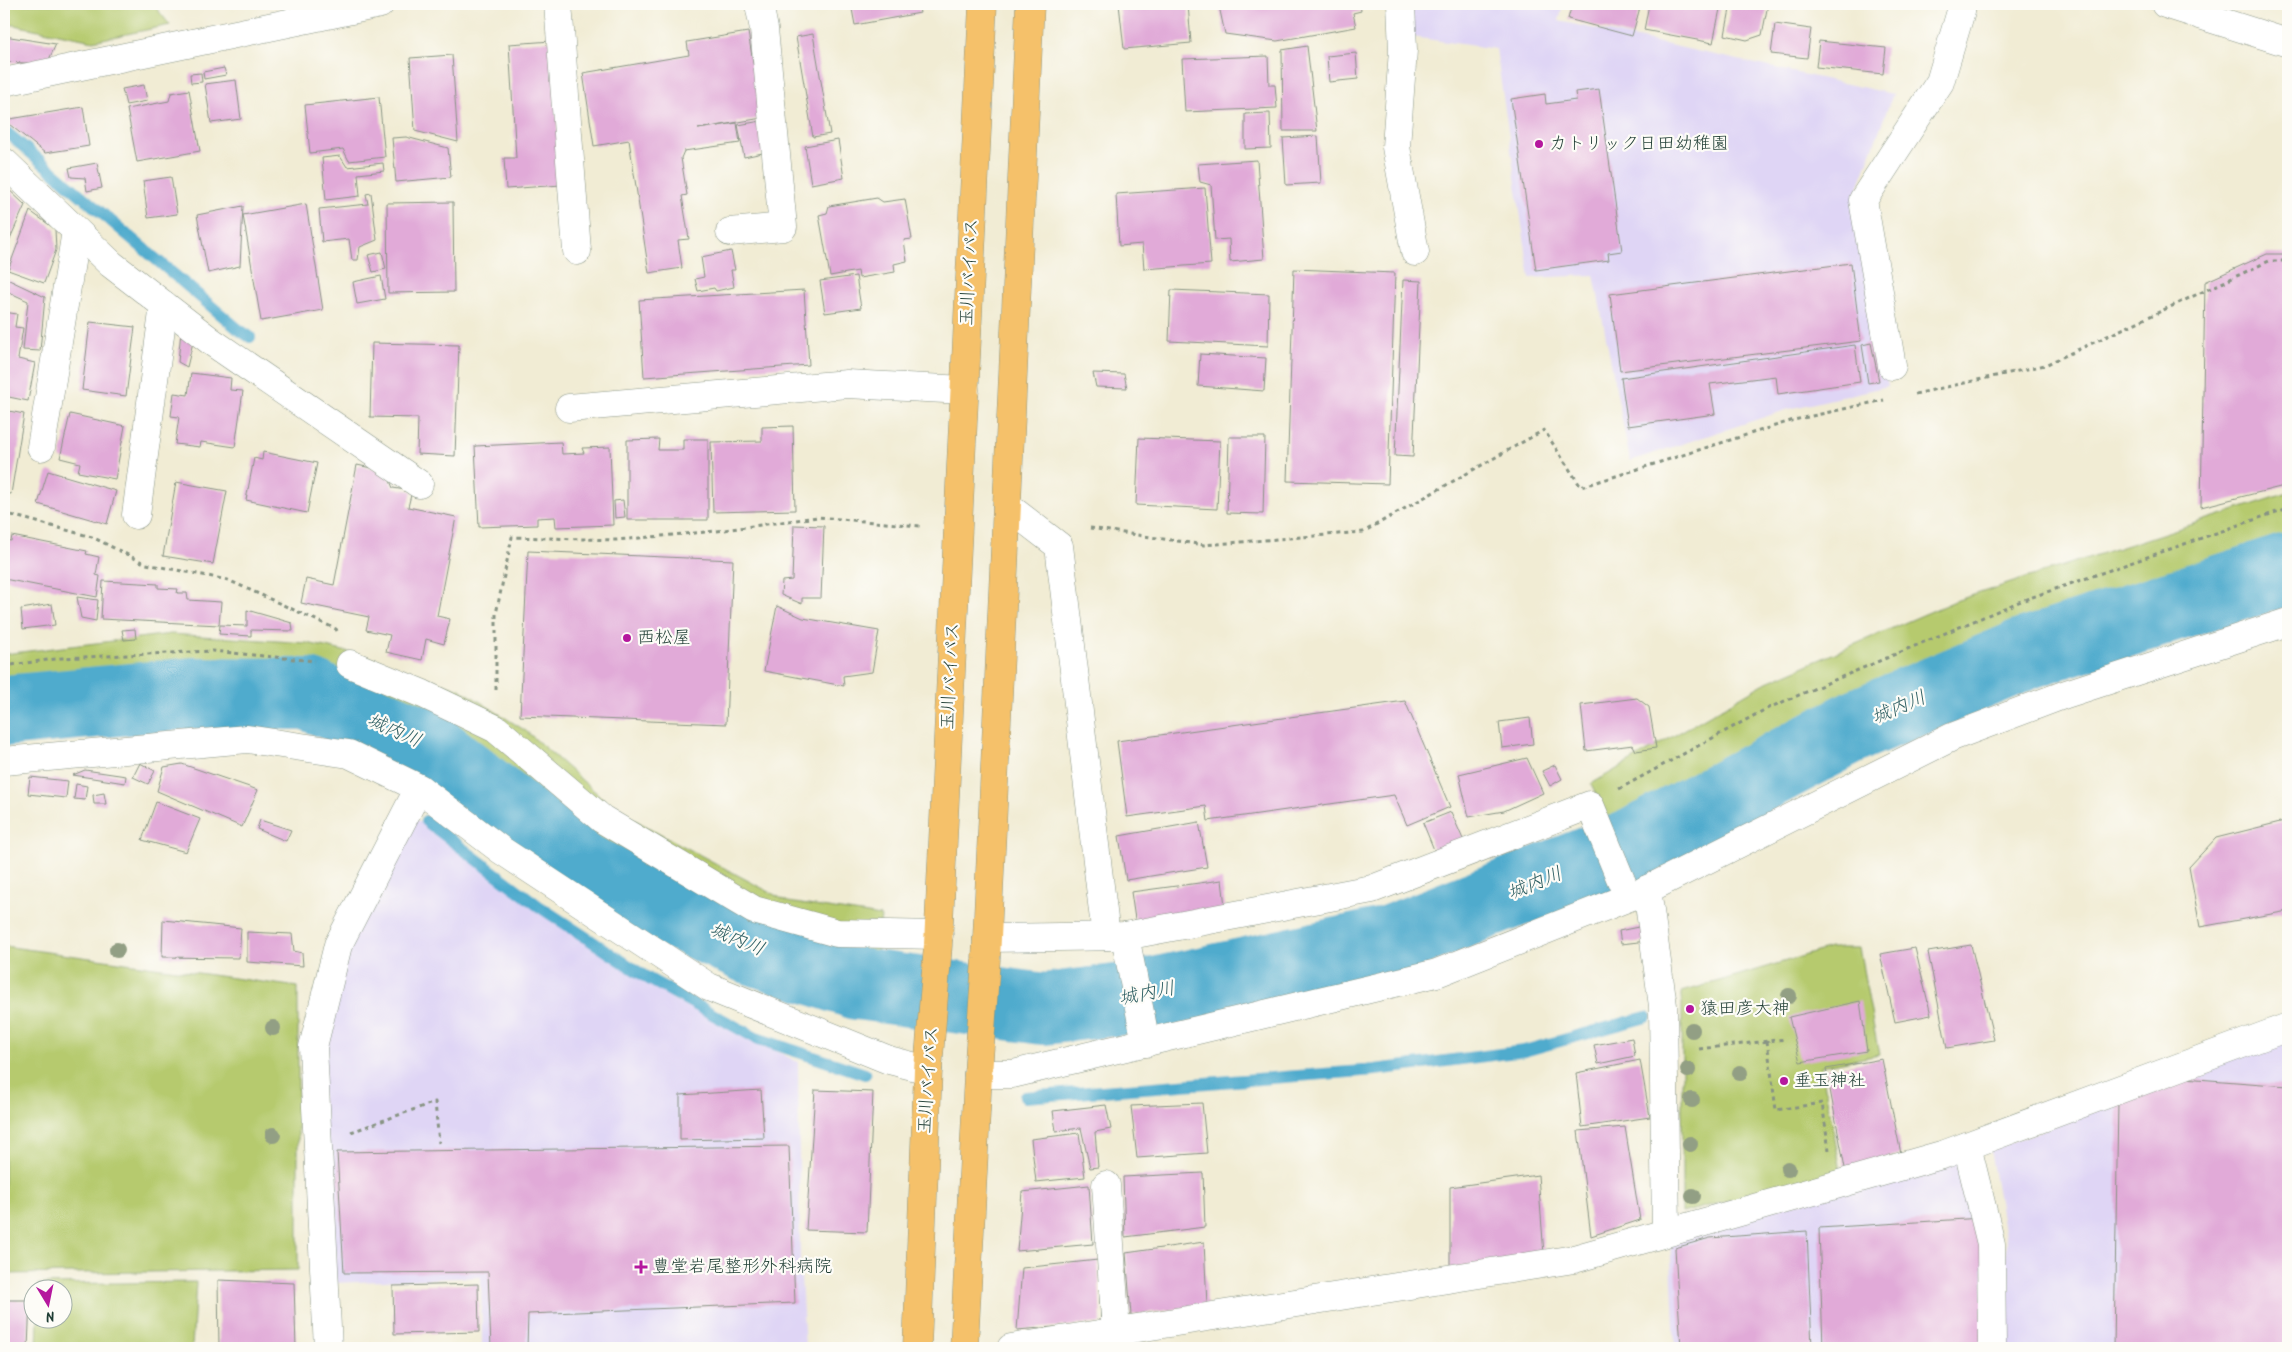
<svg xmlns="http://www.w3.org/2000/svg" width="2292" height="1352" font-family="Kalam,'Klee One',sans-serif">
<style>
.built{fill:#dfd5f5}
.green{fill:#b6ca6e;stroke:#6a8451}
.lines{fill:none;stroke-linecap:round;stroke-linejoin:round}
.stream{stroke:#4fabcd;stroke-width:12}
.river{stroke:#4fabcd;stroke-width:72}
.building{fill:#e1aad8}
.minor-casing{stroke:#889484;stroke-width:29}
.highway-casing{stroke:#889484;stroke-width:29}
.path{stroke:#889484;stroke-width:3;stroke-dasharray:4 4;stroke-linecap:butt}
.minor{stroke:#fff;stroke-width:28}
.highway{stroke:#f5c16b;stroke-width:28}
.tree{fill:#929f84}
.poi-dot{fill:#b5179e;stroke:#fdfcf7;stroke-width:2}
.labels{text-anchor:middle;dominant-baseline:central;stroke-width:4.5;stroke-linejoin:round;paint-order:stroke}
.poi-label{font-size:18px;fill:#1f3d34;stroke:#fdfcf7;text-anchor:start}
.street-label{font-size:18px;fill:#1f3d34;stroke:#fdfcf7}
.water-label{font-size:19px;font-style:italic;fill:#2d5e62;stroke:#fdfcf7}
</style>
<rect width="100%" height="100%" fill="#fdfcf7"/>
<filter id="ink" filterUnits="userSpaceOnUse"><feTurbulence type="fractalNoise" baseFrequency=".02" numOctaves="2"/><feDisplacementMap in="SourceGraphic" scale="10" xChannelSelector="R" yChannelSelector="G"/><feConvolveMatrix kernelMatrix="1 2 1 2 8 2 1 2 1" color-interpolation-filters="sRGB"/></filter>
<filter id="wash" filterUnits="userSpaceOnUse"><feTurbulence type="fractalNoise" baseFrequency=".0096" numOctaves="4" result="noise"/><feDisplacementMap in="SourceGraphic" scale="20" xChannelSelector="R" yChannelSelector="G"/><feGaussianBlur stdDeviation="1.12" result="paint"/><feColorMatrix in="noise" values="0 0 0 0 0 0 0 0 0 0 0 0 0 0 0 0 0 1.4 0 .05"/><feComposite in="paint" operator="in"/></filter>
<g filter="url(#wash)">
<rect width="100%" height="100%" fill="#f1ecd4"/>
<g class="built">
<path d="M1411,4H1563L1559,21L1893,94L1856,193L1888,386L1789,409L1630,461L1594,275L1530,278L1496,49L1412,37Z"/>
<path d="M414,818L674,1000L798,1062L800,1258L805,1348H482L481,1277L334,1283L319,1045L343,946Z"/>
<path d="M2288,1037V1348H2004L2006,1241L1990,1150Z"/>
<path d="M1961,1159L1985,1242L1982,1348H1675L1670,1237Z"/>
</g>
<g class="green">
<path d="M4,4H153L170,25L93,41L4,23Z"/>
<path d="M2288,493V543L2029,632L1802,727L1611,823L1591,784L1763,684L1955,601Z"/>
<path d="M171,634L307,643L357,654L460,689L526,731L616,810L788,902L881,916L876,966L744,923L585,843L485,751L333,688L210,677L4,691V654Z"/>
<path d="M4,946L298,987V1270L4,1274Z"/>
<path d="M1830,948H1859L1879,1055L1821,1066L1841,1171L1682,1213V992Z"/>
<path d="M196,1282L192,1348H37L38,1320H62V1290L38,1289V1284Z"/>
</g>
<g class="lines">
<g class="stream">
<path d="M4,130L238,329L250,337"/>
<path d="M426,821L540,907L649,979L756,1038L865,1074"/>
<path d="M1025,1097L1375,1070L1524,1051L1646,1017"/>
</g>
<path class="river" d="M4,711L194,693L308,694L424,743L582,868L747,947L858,984L1044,1009L1132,998L1385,943L1630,846L1857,725L2028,653L2288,569"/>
</g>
<g id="blocks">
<g class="building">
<path d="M851,4H918L920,13L855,25Z"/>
<path d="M1119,4H1188L1191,43L1124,49Z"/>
<path d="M1230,4H1360L1361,11L1353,13L1356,27L1277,41L1225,34L1219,6Z"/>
<path d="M1572,4H1641L1632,36L1568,19Z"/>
<path d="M1649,4H1721L1713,43L1644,30Z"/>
<path d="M1731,4H1768L1762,35L1747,40L1725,35Z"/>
<path d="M1775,24L1811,29L1807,58L1771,54Z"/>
<path d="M748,32L762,118L698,129L737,123L740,143L684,151L681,158L687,195L682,196L689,239L678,240L682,268L649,273L629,140L594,146L583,73L689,55L687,42Z"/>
<path d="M813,34L830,134L813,137L796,37Z"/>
<path d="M4,36L56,44L47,64L4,62Z"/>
<path d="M552,41L561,185L506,189L504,158H516L509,44Z"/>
<path d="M1819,41L1886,48L1883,74L1816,67Z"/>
<path d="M1307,46L1317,131H1283L1282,50Z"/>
<path d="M1356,53L1358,79L1329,82L1327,56Z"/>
<path d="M452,55L458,142L415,131L410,58Z"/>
<path d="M1268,56L1269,85H1275L1277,108L1185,112L1182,59Z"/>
<path d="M224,68L226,75L204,79L203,72Z"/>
<path d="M201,73L202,82L191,83L190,74Z"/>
<path d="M236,80L241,119L211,123L205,84Z"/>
<path d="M144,85L147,101L126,105L122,89Z"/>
<path d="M1599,89L1622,251L1608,253L1609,260L1536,270L1511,99L1545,94L1546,104L1576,100L1575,92Z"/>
<path d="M189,90L200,151L137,162L127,109L169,101L171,93Z"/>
<path d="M379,97L385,157L349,161L343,149L310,153L305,105Z"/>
<path d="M83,107L89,146L45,153L4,120Z"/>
<path d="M1270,113L1271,148L1245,149V114Z"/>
<path d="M767,120L772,151L744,157L738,125Z"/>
<path d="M1318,136L1321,183L1286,185L1283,138Z"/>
<path d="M406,137L448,148L451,177L396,182L392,138Z"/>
<path d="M838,140L844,178L811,184L805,146Z"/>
<path d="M340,156L347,167L383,163L384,171L358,174L360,196L326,200L322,158Z"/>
<path d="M1257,160L1264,259L1230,262L1229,239L1215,240L1211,185L1200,182L1198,164Z"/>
<path d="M97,163L102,188L87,191L85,178L71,177L69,168Z"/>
<path d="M171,177L177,214L148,218L143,181Z"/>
<path d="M4,185L25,205L4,252Z"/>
<path d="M1205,188L1211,264L1144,269L1142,244L1119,246L1116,194Z"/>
<path d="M371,193L377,240L360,247L358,260H352L349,239L322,242L319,209L368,204L366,194Z"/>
<path d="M877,198L883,202L905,199L912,239L904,240L907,261L894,264L895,272L859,278L858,271L830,276L819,215L827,213L829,206Z"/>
<path d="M453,202L454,292L388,293L387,203Z"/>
<path d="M306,204L323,310L261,321L243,215Z"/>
<path d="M243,206L240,266L208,273L197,215Z"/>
<path d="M30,211L55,229L56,250L44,283L8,270Z"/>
<path d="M731,251L735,270H731L734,287L716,291L714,288L698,291L695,279L704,277L701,257Z"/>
<path d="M382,252L386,269L373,272L368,255Z"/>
<path d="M2267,254H2288V485L2201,507L2205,282Z"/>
<path d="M1851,263L1861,341L1620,371L1610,294Z"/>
<path d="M1294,269L1395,273L1388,484L1287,481Z"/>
<path d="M381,276L385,299L357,304L353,282Z"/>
<path d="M856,276L861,308L825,313L820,281Z"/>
<path d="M7,279L45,297L40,351L23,350L28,301L4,290Z"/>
<path d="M1403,280L1421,281L1413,457L1395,456Z"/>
<path d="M804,290L809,365L644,377L639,300Z"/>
<path d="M1171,290L1269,294L1268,346L1169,341Z"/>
<path d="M4,312L17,314L15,327L23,328L18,359L35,363L28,401L4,396Z"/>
<path d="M90,322L135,327L126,396L82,390Z"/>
<path d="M181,331L194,338L187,367L178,362Z"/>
<path d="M372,343L459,345L455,456L417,454L418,418L370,417Z"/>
<path d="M1871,343L1879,381L1868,383L1862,345Z"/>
<path d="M1855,345L1860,382L1778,394L1776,376L1710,384L1715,414L1628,426L1621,378Z"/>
<path d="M1200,354L1266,358L1264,391L1198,386Z"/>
<path d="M191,373L231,378L230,390L243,391L235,447L201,442L200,447L175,444L179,417L171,416L174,393L188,395Z"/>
<path d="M1093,373L1124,374L1127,388L1096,387Z"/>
<path d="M4,410L24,414L11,494L4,493Z"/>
<path d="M70,414L125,426L115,479L78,472L80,463L60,458Z"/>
<path d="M793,426L795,510L713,512L711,442L762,441V427Z"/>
<path d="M1229,437H1265L1263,514L1227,513Z"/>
<path d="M1139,438L1220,441L1217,509L1136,505Z"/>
<path d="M659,439L658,450H683V439H708V520H627V440Z"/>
<path d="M561,442L562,454L584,453L582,448L610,447L613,525L556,527L555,517L537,518V525L479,527L475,446Z"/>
<path d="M263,452L317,463L307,513L246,500L254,458L262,460Z"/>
<path d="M357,465L386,471L393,488L412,491L408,507L456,517L437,616L450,619L444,644L426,639L422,660L386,652L390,635L366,630L369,617L301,603L306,579L334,585Z"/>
<path d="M48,471L116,491L107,524L38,504Z"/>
<path d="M176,482L227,491L213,564L163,556Z"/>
<path d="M623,500L625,517L615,518L614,501Z"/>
<path d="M794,525L824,526L821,598H802V604L781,595L782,581L792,580Z"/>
<path d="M12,536L87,551L86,554L99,557L96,575L100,576L97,597L4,579V540L11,541Z"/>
<path d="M528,551L733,560L726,724L520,716Z"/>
<path d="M103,581L158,584V588L178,589L177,593H187L188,600L221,602L219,625L101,619Z"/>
<path d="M77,597L98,600L96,621L81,618Z"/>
<path d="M52,604L55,625L23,629L21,609Z"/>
<path d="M777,606L803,618L879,631L872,672L843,676L844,686L764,671Z"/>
<path d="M247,610L292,623L293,631L251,630V636L219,634L220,625L247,626Z"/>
<path d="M135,629L136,639L124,640L122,630Z"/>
<path d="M1637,698L1649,707L1656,748L1636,751L1633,745L1586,751L1581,705Z"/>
<path d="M1405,701L1450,807L1407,825L1394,795L1208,821L1206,806L1127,817L1117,741Z"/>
<path d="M1530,718L1533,744L1502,748L1499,722Z"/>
<path d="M1527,758L1543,793L1504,811L1469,817L1459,774Z"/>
<path d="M140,763L155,771L148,784L133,777Z"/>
<path d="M182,764L258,790L242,827L157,791L164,767Z"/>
<path d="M1555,765L1562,779L1550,786L1542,771Z"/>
<path d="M85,770L126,776L125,783L73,775Z"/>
<path d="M30,777L68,781L66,798L28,794Z"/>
<path d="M76,784L87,786L85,800L74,799Z"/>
<path d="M104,793L106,804H94L93,795Z"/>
<path d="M156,802L200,819L186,852L142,840Z"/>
<path d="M1451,812L1466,846L1437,857L1423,823Z"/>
<path d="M260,820L291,830L286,841L257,829Z"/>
<path d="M2288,820V911L2200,927L2189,867L2216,838Z"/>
<path d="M1199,822L1207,867L1126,880L1119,836Z"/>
<path d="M1222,880L1226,915L1136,926L1131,892Z"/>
<path d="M163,920L241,928L239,958L162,957Z"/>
<path d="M1643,926L1647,941L1621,944L1619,931Z"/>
<path d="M247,932L292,934L294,951L302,953L303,966L247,962Z"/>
<path d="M1971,945L1994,1040L1947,1048L1928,952Z"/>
<path d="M1915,948L1931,1015L1895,1022L1880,954Z"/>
<path d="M1860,1001L1867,1051L1800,1062L1789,1017Z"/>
<path d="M1632,1038L1635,1056L1598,1064L1594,1045Z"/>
<path d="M1882,1059L1901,1154L1845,1168L1826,1069Z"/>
<path d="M1640,1060L1650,1117L1582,1127L1576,1073Z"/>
<path d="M2184,1078L2288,1086V1348H2114L2118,1102Z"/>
<path d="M761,1090L764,1138L680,1140V1095Z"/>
<path d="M815,1090L873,1092L867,1232L806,1230Z"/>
<path d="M1202,1103L1207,1153L1137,1158L1131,1106Z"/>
<path d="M1106,1105L1111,1129L1095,1132L1098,1167L1090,1168L1081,1128L1056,1131L1053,1111Z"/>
<path d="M1625,1127L1640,1220L1591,1236L1578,1131Z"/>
<path d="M1079,1133L1085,1177L1036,1182L1031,1139Z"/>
<path d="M789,1146L795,1303L528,1314L527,1348H491L488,1272L344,1273L337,1152Z"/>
<path d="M1203,1173L1205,1227L1125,1237L1123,1177Z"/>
<path d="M1538,1175L1544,1255L1450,1269V1187Z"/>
<path d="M1089,1185L1093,1244L1017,1251L1022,1192Z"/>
<path d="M1982,1218L1983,1348H1823L1819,1228Z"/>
<path d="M1807,1231L1812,1348H1681L1675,1248L1710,1238Z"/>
<path d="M1204,1242L1207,1305L1131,1315L1126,1253Z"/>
<path d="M1098,1260L1101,1323L1017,1330L1022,1268Z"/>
<path d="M218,1280L294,1283L296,1348H219Z"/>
<path d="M478,1284L479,1332L394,1334L393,1286Z"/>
<path d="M4,1300H30L28,1348H4Z"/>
</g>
</g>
</g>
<g filter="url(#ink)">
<use href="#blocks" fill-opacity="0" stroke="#889484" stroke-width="1"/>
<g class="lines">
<g class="minor-casing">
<g id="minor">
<path d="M558,4L577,251"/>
<path d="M1401,4L1403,50L1396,147L1415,252"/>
<path d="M2165,4L2288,43"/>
<path d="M4,82L380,4"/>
<path d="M4,162L111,264L212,342L419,484"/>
<path d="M730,232L783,227L764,29L759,4"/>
<path d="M1892,366L1863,200L1940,82L1961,11L1962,4"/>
<path d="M569,408L847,384L965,390"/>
<path d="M41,447L76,231"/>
<path d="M1007,506L1059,546L1106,936"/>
<path d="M136,515L164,305"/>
<path d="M350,664L423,694L496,729L602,819L754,910L837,933L939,935"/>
<path d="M4,761L247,739L349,754L419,788L338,945L313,1047L328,1348"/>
<path d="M419,788L501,850L709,987L889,1060L928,1070"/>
<path d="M1647,889L1663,1006L1666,1232"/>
<path d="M1125,936L1146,1043"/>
<path d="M987,938L1125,936L1372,889L1590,805L1628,897"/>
<path d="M978,1074H1013L1437,973L1642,892L1952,737L2066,694L2288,622"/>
<path d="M1967,1146L1991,1244L1992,1348"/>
<path d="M1106,1185L1116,1332"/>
<path d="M1011,1348L1574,1259L1945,1154L2288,1027"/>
</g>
</g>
<g class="highway-casing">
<g id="highway">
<path d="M917,1348L928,1070L938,945L983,4"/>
<path d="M964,1348L978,1074L986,959L1030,4"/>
</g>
</g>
<g class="path">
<path d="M1915,394L2045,365L2269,261H2288"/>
<path d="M4,513L92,537L146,564L228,580L336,629L337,631"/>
<path d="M1090,528L1204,545L1363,532L1544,430L1581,487L1794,420L1884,400"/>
<path d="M4,666L62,658L212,651L315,661"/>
<path d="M496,690V614L512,537L617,540L717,531L817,517L920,526"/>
<path d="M1619,789L1766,709L2021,601L2288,508"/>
<path d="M1767,1041L1776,1110L1822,1103L1829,1150"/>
<path d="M1699,1049L1786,1039"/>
<path d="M351,1132L435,1102L439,1143"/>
</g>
<use href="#minor" class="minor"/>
<use href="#highway" class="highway"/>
</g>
<g class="tree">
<circle cx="117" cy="950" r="8"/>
<circle cx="1789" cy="996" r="8"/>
<circle cx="273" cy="1028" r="8"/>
<circle cx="1692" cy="1030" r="8"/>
<circle cx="1688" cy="1070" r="8"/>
<circle cx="1740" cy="1073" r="8"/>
<circle cx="1692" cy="1100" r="8"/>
<circle cx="273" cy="1135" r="8"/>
<circle cx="1690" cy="1144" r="8"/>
<circle cx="1788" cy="1169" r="8"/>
<circle cx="1693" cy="1196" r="8"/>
</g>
</g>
<g class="poi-dot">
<circle cx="1539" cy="144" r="5"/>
<circle cx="627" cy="638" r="5"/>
<circle cx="1690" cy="1009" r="5"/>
<circle cx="1784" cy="1081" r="5"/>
<path d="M638.5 1259.5h5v5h5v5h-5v5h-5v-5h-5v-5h5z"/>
</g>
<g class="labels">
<g class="poi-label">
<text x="1549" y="144">カトリック日田幼稚園</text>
<text x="637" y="638">西松屋</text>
<text x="1700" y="1009">猿田彦大神</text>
<text x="1794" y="1081">垂玉神社</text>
<text x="652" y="1267">豊堂岩尾整形外科病院</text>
</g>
<g class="street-label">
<text transform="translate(970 272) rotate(-87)">玉川バイパス</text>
<text transform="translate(951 676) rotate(-87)">玉川バイパス</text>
<text transform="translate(929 1080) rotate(-86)">玉川バイパス</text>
</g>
<g class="water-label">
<text transform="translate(1899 708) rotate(-23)">城内川</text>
<text transform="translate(394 731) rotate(24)">城内川</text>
<text transform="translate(1535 884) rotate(-22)">城内川</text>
<text transform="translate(737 940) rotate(23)">城内川</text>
<text transform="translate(1147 994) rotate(-11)">城内川</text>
</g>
</g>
<rect width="2292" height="1352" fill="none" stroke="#fdfcf7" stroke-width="20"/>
<g transform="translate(48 1304) rotate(170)"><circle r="24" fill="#fdfcf7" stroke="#a4b0a9"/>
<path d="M0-4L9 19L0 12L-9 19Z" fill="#b5179e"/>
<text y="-8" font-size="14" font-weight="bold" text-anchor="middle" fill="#1f3d34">N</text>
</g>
</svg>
